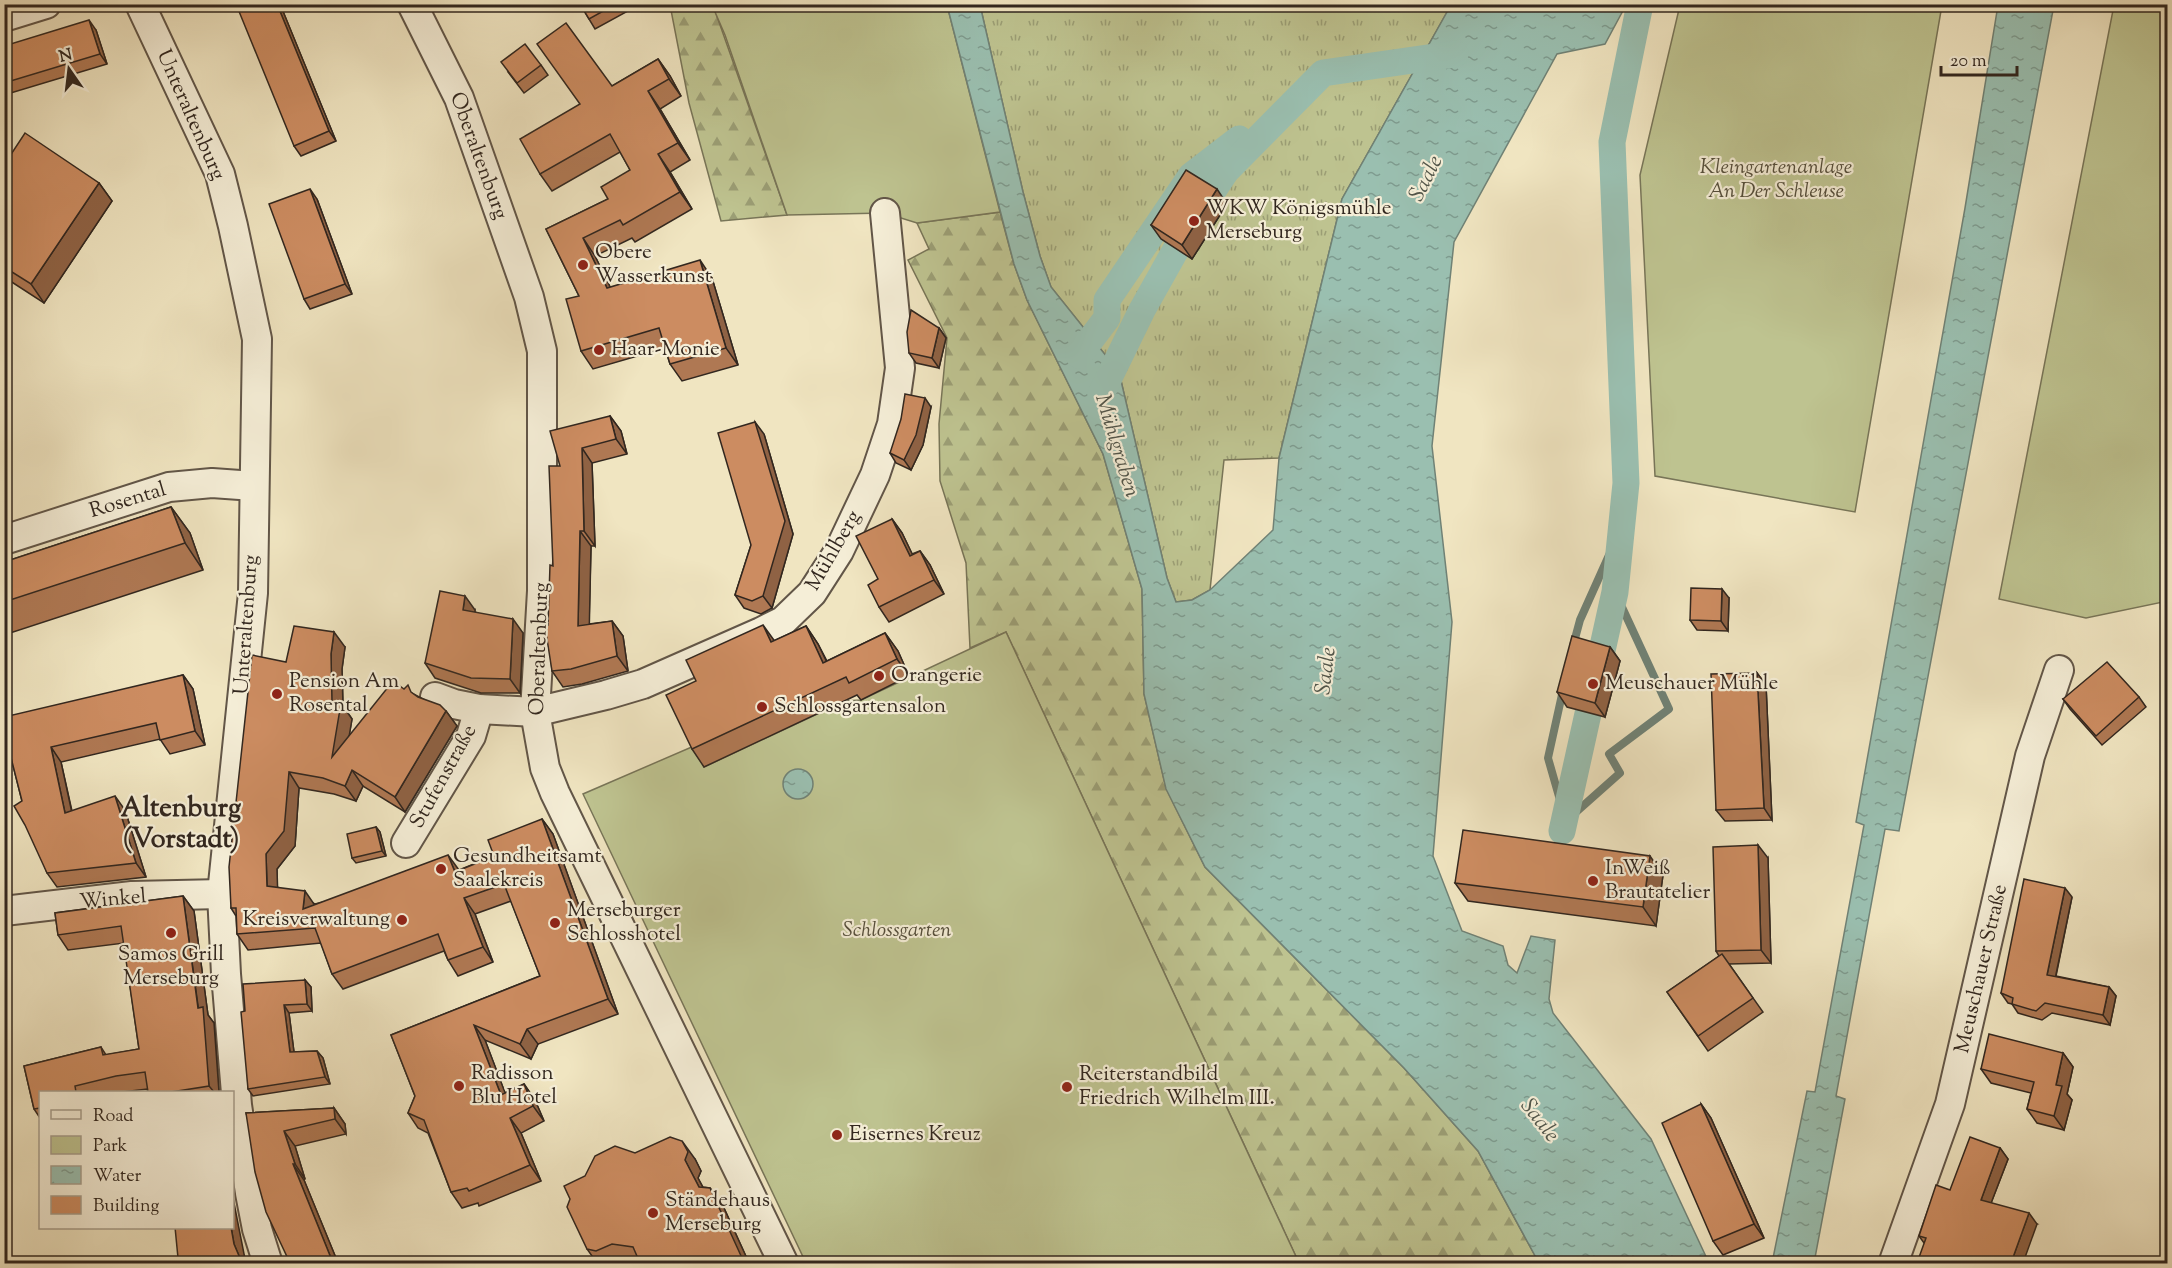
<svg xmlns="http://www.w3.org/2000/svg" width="2172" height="1268" font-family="'Sorts Mill Goudy',serif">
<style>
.grass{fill:url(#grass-tufts);stroke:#787558;stroke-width:1.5}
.forest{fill:url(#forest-firs);stroke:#787558;stroke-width:1.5}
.green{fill:#bec390;stroke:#787558;stroke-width:1.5}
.water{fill:url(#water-ripples);stroke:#708276;stroke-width:1.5}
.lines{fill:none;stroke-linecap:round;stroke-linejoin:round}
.stream{stroke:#708276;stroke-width:8}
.canal{stroke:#9abfb0;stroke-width:27}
.minor-casing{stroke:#625648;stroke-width:32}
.minor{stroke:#f5eed7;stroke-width:28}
.wall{fill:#af7853;stroke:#32271f;stroke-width:1.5}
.shaded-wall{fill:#8f6244;stroke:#32271f;stroke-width:1.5}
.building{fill:#cc8c61;stroke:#32271f;stroke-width:1.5}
.poi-dot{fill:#8f2418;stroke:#f5eed7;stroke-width:2}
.labels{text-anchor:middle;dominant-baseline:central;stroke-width:4.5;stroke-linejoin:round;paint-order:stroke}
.street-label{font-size:21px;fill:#32271f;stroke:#f5eed7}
.park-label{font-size:21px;font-style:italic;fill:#554e3b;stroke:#f5eed7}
.poi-label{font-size:21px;fill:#32271f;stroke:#f5eed7;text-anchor:start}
.water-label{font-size:22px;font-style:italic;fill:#51554a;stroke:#f5eed7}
.district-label{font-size:27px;font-weight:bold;fill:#32271f;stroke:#f5eed7}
</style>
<defs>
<pattern id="grass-tufts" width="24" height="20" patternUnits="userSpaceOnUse" patternTransform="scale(1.5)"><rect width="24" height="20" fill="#bec390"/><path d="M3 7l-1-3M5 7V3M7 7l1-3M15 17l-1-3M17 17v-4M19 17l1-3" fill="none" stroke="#9b9e75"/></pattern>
<pattern id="forest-firs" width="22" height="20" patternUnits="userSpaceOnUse" patternTransform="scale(1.5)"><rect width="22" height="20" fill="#bec390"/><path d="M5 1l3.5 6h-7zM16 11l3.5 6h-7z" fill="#9b9e75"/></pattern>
<pattern id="water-ripples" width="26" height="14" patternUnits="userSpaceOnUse" patternTransform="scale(1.5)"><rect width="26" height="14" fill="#9abfb0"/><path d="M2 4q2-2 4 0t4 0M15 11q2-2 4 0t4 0" fill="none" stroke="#7e9b8f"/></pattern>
</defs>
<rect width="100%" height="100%" fill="#f0e5c1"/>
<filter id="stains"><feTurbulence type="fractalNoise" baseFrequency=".00333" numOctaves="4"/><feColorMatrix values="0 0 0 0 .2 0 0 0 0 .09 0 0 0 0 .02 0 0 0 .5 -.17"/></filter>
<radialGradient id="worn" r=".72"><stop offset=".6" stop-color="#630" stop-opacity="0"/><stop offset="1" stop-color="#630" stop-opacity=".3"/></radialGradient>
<path class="grass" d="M980,5H1451L1342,199L1279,458L1224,460L1210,590L1192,600L1176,602L1167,578L1119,372L1051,287L1040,256L1023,192Z"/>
<g class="forest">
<path d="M670,5H713L787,215L721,221L689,103Z"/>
<path d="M1000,212L1014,264L1027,300L1103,454L1142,589L1144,694L1166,788L1205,867L1404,1068L1478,1151L1539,1263H1299L1006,632L970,648L966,563L940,481L939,424L947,338L908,260L929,249L917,223Z"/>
</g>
<g class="green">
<path d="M712,5H947L1000,212L917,223L885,213L787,215L725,35Z"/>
<path d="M1680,5H1942L1855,512L1655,476L1640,175Z"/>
<path d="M2114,5H2167L2168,601L2086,618L1999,599Z"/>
<path d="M1006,632L1299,1263H806L583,794L694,746L704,767L845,701L861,700Z"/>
</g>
<g class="water">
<path d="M947,5H980L1023,192L1040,256L1051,287L1119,372L1167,578L1176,602L1192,600L1210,590L1273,530L1279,458L1342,199L1451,5H1626L1605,44L1557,54L1454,242L1432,446L1452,622L1433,856L1462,931L1503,946L1508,965L1517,973L1531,936L1555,940L1549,999L1553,1013L1651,1139L1709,1263H1539L1478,1151L1404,1068L1205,867L1166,789L1144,694L1142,589L1103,454L1027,300L1014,264Z"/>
<path d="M1998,5H2054L1899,831L1885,829L1836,1096L1845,1099L1814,1263H1772L1807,1091L1815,1092L1864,825L1856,822L1965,208Z"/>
<circle cx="798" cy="784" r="15"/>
</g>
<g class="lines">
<g class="stream">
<path d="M1573,646L1580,620L1619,533"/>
<path d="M1563,690L1548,758L1566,821L1620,773L1609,754L1669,709L1615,592"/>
</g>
<g class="canal">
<path d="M1079,355L1107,318V300L1191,176L1239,139"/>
<path d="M1101,394L1142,310L1188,228L1226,171L1323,73L1455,54"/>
<path d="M1562,831L1615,592L1626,483L1612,142L1640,4"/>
</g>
<g class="minor-casing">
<g id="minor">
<path d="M140,4L220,174L233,226L257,339L253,593L222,894L226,974L237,1105L250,1193L257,1229L268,1264"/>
<path d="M412,4L459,98L529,297L542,351V591L535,712L545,768L555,793L784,1264"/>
<path d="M4,17L46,4"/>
<path d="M4,540L169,487L212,483L254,486"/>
<path d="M435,697L454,704L479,709L535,712L606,695L643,684L761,632L783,621L812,593L839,551L875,475L892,424L900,368L885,213"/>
<path d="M406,843L471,736L479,709"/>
<path d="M4,911L132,896L222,894"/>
<path d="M1893,1264L1950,1104L2030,756L2059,670"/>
</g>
</g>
<use href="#minor" class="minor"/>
</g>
<g class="wall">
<path d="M280,4L336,141L301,156L294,146Z"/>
<path d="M580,4H625L628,11L595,29Z"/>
<path d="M96,30L107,64L4,95V46Z"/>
<path d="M658,59L670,76L681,96L660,109L690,160L670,172L692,209L635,242L632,238L595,256L610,287L712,278L738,365L682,381L670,364L665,348L593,369L581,351L579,296L546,229L608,199L630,170L620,152L552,191L540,174L612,86Z"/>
<path d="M541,65L548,75L524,93L508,72Z"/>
<path d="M4,165L99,183L112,201L44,303L4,277Z"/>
<path d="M317,199L352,294L310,309L304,299Z"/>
<path d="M1227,204L1192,259L1161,239L1151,225Z"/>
<path d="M939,328L946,338L939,368L916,363L909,353Z"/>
<path d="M931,407L923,445L911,470L896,463L890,453Z"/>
<path d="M610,416L621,431L627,454L592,463L595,546H591L589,624L612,621L623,636L628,671L582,684L563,687L552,671L548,625L560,466Z"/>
<path d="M764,434L793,534L772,608L761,614L744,608L735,595L751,545Z"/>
<path d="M171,507L190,533L203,570L4,635V562Z"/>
<path d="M892,519L902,533L912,554L920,551L930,565L944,594L889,622L879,607L878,579Z"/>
<path d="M1729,598L1728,631L1697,630L1690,620Z"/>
<path d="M475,610V612L523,633L520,693H481L435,678L425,663Z"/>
<path d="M806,626L818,644L827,661L885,633L898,651L909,676L861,700L857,695L704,767L692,749L696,681L774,641Z"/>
<path d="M345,647L342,669L343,706L352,719L349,736L404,689L446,711L457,726L405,812L363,786L356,801L334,794L299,788L295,846L277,869V887L315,904L459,870L494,856L542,819L553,834L618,1014L538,1044L531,1059L485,1040L505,1093L524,1084L535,1100L544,1121L521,1133L541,1181L479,1206L478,1203L462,1208L451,1192L428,1133L418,1128L408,1113L415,1096L391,1035L540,976L511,901L475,914L493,962L458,976L448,960L444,951L343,989L332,974L321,943L248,950L237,934L236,916L231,908L286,662Z"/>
<path d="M1610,647L1620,661L1605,717L1567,707L1557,692Z"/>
<path d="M1757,673L1766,685L1772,820L1725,821L1716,810Z"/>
<path d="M183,675L193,689L205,745L170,754L160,739L61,762L72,811L125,810L146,877L57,887L47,873L22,801L4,730Z"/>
<path d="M2139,697L2146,707L2102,745L2070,709L2063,699Z"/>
<path d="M376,827L380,832L386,856L356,863L352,858Z"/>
<path d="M1768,858L1771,963L1729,964L1763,1012L1708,1051L1667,992L1719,956L1716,951Z"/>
<path d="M1663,875L1656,926L1468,901L1455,883Z"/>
<path d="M183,896L194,911L208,1015L214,1023L219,1092H148L147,1089L122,1092H40V1118L34,1109L24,1066L101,1047L106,1055L139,1049L124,943L68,950L58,935L55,913Z"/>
<path d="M2072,897L2056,976L2109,987L2116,996L2110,1025L2052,1013L2042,1020L2018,1013L2012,1004L2008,1003L2001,993Z"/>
<path d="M305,980L311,987L312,1011L289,1013L294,1052L317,1051L323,1058L330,1084L253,1096L248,1089L245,1011Z"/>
<path d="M2063,1053L2073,1067L2067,1094L2072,1100L2064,1130L2037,1123L2027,1109L2031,1093L1991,1083L1981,1069Z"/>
<path d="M1701,1104L1711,1118L1764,1238L1723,1255L1713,1241Z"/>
<path d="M334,1108L345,1124L346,1134L295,1146L305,1179L304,1180L338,1263H290L246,1113Z"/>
<path d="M2000,1148L2008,1159L1991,1203L2037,1224L1924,1243L1919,1236L1950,1190Z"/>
<path d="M635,1153L695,1159L701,1171L698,1178L703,1187L710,1188L723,1206L749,1263H597L587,1249Z"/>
</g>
<g class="shaded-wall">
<path d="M277,4H280L336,141L329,131Z"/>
<path d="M89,20L96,30L107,64L100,54Z"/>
<path d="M658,59L670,76L681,96L669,79Z"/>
<path d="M648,91L660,109L690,160L678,143Z"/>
<path d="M658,154L670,172L692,209L680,192Z"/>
<path d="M99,183L112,201L44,303L31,284Z"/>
<path d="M310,189L317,199L352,294L345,284Z"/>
<path d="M1217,189L1227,204L1192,259L1182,245Z"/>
<path d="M583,238L595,256L619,305L607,288Z"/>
<path d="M700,260L712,278L738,365L726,348Z"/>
<path d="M939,328L946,338L939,368L932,358Z"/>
<path d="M925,398L931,407L923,445L911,470L904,460Z"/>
<path d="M610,416L621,431L627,454L616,439Z"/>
<path d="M755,422L764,434L793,534L772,608L763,596Z"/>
<path d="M582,448L592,463L595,546L584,531Z"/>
<path d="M171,507L190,533L203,570L185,543Z"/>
<path d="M892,519L902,533L920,570L910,556Z"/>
<path d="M580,531L591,546L589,641L578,626Z"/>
<path d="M920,551L930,565L944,594L934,580Z"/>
<path d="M1722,589L1729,598L1728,631L1721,621Z"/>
<path d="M465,596L475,610L473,624L463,610Z"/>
<path d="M513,619L523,633L520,693L510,679Z"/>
<path d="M612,621L623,636L628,671L617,656Z"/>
<path d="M763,625L776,643L771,642Z"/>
<path d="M806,626L818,644L836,681L823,663Z"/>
<path d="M334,632L345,647L342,669L343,706L352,719L343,773L332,757L331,654Z"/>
<path d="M885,633L898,651L909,676L897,659Z"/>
<path d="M1610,647L1620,661L1605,717L1595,703Z"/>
<path d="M1757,673L1766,685L1772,820L1764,808Z"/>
<path d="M183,675L193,689L205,745L195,731Z"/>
<path d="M446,711L457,726L405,812L395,797Z"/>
<path d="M51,747L61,762L75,827L65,813Z"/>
<path d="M352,770L363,786L356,801L345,786Z"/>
<path d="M289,772L299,788L295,846L277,869L278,901L267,886L266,854Z"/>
<path d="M115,796L125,810L146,877L136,863Z"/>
<path d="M542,819L553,834L618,1014L608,999Z"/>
<path d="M376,827L380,832L386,856L382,851Z"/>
<path d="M1758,845L1768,858L1771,963L1761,950Z"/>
<path d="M448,855L459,870L455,872Z"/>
<path d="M1650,856L1663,875L1656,926L1643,907Z"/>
<path d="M2065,888L2072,897L2054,984L2047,975Z"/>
<path d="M305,891L316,907L303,909Z"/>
<path d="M183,896L194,911L208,1015L214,1023L219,1092H214L209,1086Z"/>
<path d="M464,898L475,914L493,962L483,947Z"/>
<path d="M305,980L311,987L312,1011L307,1004Z"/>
<path d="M2109,987L2116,996L2110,1025L2103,1015Z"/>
<path d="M284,1005L289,1013L295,1060L290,1052Z"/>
<path d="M474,1025L485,1040L512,1111L501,1095Z"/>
<path d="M527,1029L538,1044L531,1059L520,1044Z"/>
<path d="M317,1051L323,1058L330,1084L325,1077Z"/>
<path d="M2063,1053L2073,1067L2067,1094L2072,1100L2064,1130L2054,1116L2056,1085Z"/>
<path d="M524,1084L535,1100L544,1121L533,1106Z"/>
<path d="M1701,1104L1711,1118L1764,1238L1754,1224Z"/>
<path d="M334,1108L345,1124L346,1134L335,1119Z"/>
<path d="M510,1118L521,1133L541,1181L530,1165Z"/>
<path d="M284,1131L295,1146L305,1179L295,1164Z"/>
<path d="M682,1141L695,1159L701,1171L698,1178L712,1205L699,1187L685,1160Z"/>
<path d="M2000,1148L2008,1159L1988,1211L1981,1200Z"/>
<path d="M293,1164L304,1180L338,1263H333Z"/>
<path d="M710,1188L723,1206L749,1263H740Z"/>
<path d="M232,1193L245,1259L247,1263H242L234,1244L231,1227H232Z"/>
<path d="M2029,1213L2037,1224L2023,1263H2011Z"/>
</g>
<g class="building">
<path d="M236,4H277L329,131L294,146Z"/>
<path d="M580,4H616L589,19Z"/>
<path d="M89,20L100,54L4,83V46Z"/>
<path d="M566,23L612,86L658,59L669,79L648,91L678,143L658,154L680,192L623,225L620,220L583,238L607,288L700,260L726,348L670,364L659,328L581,351L566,299L579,296L546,229L608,199L601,187L630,170L610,134L540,174L520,139L580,104L537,44Z"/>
<path d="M525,44L541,65L517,83L501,62Z"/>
<path d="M25,133L99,183L31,284L4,267V165Z"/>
<path d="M1186,170L1217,189L1182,245L1151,225Z"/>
<path d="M310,189L345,284L304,299L269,204Z"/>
<path d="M911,310L939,328L932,358L909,353L907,332Z"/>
<path d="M905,394L925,398L916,435L904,460L890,453L901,419Z"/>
<path d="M610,416L616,439L582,448L584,531H580L578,626L612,621L617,656L571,669L552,671L545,626V624L548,625L550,565L553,566L549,466H560L550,431Z"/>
<path d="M755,422L785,521L763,596L752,601L735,595L751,545L718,433Z"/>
<path d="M171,507L185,543L4,602V562Z"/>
<path d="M892,519L910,556L920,551L934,580L879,607L868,585L878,579L856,536Z"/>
<path d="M1691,588L1722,589L1721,621L1690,620Z"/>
<path d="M440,591L465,596L463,610L513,619L510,679L471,678L425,663Z"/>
<path d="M763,625L771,642L806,626L823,663L885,633L897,659L849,683L846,677L692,749L666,695L696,681L686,660Z"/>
<path d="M294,626L334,632L331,654L332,702L341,703L332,757L393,681L404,689L408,685L411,692L418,697L440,705L446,711L395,797L352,770L345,786L323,778L289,772L284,831L266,854L267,886L305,891L303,909L448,855L455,872L494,856L488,840L542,819L608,999L527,1029L520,1044L474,1025L501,1095L524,1084L533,1106L510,1118L530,1165L469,1191L467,1188L451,1192L424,1120L408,1113L415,1096L391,1035L540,976L504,884L464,898L483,947L448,960L438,934L332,974L315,928L237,934L236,908H231L229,867L252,655L286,662Z"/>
<path d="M1572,636L1610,647L1595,703L1557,692Z"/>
<path d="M2107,662L2139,697L2096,736L2063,699Z"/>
<path d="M1757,673L1764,808L1716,810L1711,674Z"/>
<path d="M183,675L195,731L160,740L156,723L51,747L65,813L115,796L136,863L47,873L25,825L14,806L22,801L4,730V717Z"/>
<path d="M376,827L382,851L352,858L347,834Z"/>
<path d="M1463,830L1650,856L1643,907L1455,883Z"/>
<path d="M1758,845L1761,950L1716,951L1713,847Z"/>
<path d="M2024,879L2065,888L2047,975L2109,987L2103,1015L2045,1003L2036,1011L2012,1004L2013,998L2001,993Z"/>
<path d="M183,896L198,1008L203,1007L209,1086L171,1092H148L145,1072L116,1076L75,1086L76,1092H40V1108L34,1109L24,1066L101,1047L103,1055L139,1049L121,926L58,935L55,913Z"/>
<path d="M1722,954L1753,998L1698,1036L1667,992Z"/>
<path d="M305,980L307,1004L284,1005L290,1052L317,1051L325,1077L248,1089L241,1012L245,1011L243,984Z"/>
<path d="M1989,1034L2063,1053L2056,1085L2062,1086L2054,1116L2027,1109L2034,1082L1981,1069Z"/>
<path d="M1701,1104L1754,1224L1713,1241L1662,1123Z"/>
<path d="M334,1108L335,1119L284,1131L295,1164H293L333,1263H290L266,1212L255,1172L246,1113Z"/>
<path d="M670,1137L682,1141L688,1152L685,1160L699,1187L710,1188L742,1258L740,1263H640L633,1247L612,1244L596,1251L587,1249L567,1207L570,1199L564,1186L585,1176L595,1156L615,1146L635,1153Z"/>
<path d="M1970,1137L2000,1148L1981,1200L2029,1213L2011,1263H1917L1926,1238L1919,1236L1936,1185L1950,1190Z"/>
<path d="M175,1227H231L234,1244L242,1263H158L178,1258Z"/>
</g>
<g class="poi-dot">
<circle cx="1194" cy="221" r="6"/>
<circle cx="583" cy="265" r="6"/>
<circle cx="599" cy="350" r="6"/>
<circle cx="879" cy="676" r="6"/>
<circle cx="1593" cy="684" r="6"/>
<circle cx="277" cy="694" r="6"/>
<circle cx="762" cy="707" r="6"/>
<circle cx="441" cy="869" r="6"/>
<circle cx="1593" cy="881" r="6"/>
<circle cx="402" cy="920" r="6"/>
<circle cx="555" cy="923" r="6"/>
<circle cx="171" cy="933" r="6"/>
<circle cx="459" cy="1086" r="6"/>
<circle cx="1067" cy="1087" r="6"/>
<circle cx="837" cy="1135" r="6"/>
<circle cx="653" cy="1213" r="6"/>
</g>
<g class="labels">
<g class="street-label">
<text transform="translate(190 115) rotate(66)">Unteraltenburg</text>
<text transform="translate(478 156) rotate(70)">Oberaltenburg</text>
<text transform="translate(128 501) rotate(-17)">Rosental</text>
<text transform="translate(834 551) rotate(-60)">Mühlberg</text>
<text transform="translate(247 625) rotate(-86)">Unteraltenburg</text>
<text transform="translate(540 649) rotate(-88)">Oberaltenburg</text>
<text transform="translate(444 777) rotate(-61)">Stufenstraße</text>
<text transform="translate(113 900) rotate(-5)">Winkel</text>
<text transform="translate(1982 969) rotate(-77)">Meuschauer Straße</text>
</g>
<g class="park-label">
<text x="1776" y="168">Kleingartenanlage<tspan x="1776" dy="24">An Der Schleuse</tspan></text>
<text x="897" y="931">Schlossgarten</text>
</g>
<g class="poi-label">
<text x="1206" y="209">WKW Königsmühle<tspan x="1206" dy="24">Merseburg</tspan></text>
<text x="595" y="253">Obere<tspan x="595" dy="24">Wasserkunst</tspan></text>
<text x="611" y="350">Haar-Monie</text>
<text x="891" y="676">Orangerie</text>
<text x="289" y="682">Pension Am<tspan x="289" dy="24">Rosental</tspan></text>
<text x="1605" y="684">Meuschauer Mühle</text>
<text x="774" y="707">Schlossgartensalon</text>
<text x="453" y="857">Gesundheitsamt<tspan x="453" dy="24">Saalekreis</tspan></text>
<text x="1605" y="869">InWeiß<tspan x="1605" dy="24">Brautatelier</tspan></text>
<text x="567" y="911">Merseburger<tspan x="567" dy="24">Schlosshotel</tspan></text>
<text x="390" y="920" text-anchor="end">Kreisverwaltung</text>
<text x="171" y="955" text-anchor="middle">Samos Grill<tspan x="171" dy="24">Merseburg</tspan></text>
<text x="471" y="1074">Radisson<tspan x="471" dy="24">Blu Hotel</tspan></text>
<text x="1079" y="1075">Reiterstandbild<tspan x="1079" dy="24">Friedrich Wilhelm III.</tspan></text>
<text x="849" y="1135">Eisernes Kreuz</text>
<text x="665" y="1201">Ständehaus<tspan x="665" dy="24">Merseburg</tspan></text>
</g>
<g class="water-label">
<text transform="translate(1427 179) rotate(-63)">Saale</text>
<text transform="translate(1116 446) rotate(73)">Mühlgraben</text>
<text transform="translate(1327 671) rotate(-83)">Saale</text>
<text transform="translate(1539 1121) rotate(52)">Saale</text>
</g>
<g class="district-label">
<text x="181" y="809">Altenburg<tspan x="181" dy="31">(Vorstadt)</tspan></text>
</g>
</g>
<rect width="2172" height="1268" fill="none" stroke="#f0e5c1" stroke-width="24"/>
<rect x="6" y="6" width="2160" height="1256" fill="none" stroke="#32271f" stroke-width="3"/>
<rect x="12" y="12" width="2148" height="1244" fill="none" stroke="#32271f" stroke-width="1.5"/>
<rect x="39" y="1091" width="195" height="138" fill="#f5eed7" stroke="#a79e8d" stroke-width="1.5"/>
<rect x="51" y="1110" width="30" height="9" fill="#f5eed7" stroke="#a79e8d" stroke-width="1.5"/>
<text x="93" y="1121" font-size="18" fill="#32271f">Road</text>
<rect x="51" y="1136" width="30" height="18" fill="#bec390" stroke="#a79e8d" stroke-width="1.5"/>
<text x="93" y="1151" font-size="18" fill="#32271f">Park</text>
<rect x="51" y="1166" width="30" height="18" fill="url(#water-ripples)" stroke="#a79e8d" stroke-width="1.5"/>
<text x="93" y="1181" font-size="18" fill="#32271f">Water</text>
<rect x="51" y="1196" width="30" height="18" fill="#cc8c61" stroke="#a79e8d" stroke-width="1.5"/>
<text x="93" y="1211" font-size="18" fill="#32271f">Building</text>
<g transform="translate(69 69) rotate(346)" stroke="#f5eed7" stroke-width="4.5" paint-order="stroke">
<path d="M0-4.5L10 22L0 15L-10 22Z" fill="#32271f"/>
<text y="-9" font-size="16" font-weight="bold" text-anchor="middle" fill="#32271f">N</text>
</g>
<path d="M1941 66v9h76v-9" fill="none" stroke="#32271f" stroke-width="3"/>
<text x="1950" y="66" font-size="18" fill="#32271f" stroke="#f5eed7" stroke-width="4.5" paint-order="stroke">20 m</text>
<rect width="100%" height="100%" filter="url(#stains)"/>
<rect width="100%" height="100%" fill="url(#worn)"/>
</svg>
